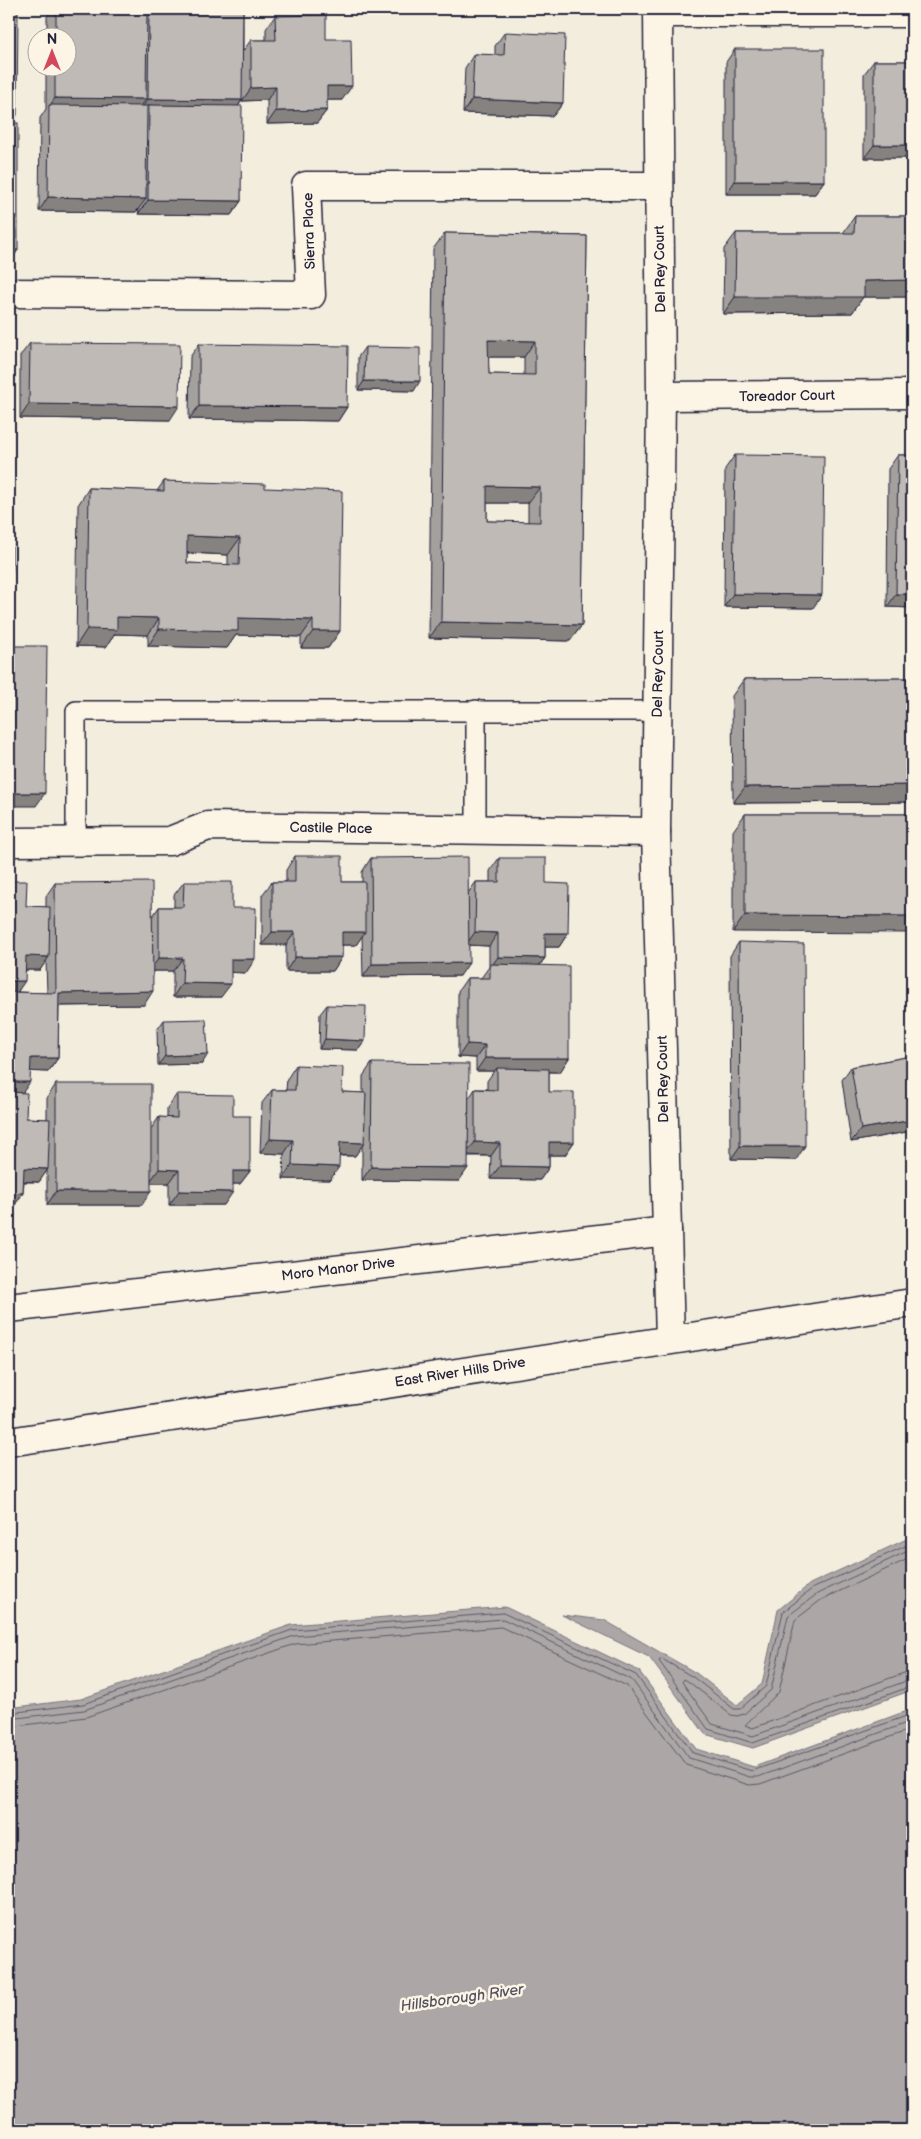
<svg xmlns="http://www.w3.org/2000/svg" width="921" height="2139" font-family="'Balsamiq Sans',sans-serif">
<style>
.water{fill:#aca7a6;stroke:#75727b}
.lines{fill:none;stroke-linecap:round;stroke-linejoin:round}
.shore{stroke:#595766;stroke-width:1}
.lane-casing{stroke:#22223b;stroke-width:22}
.street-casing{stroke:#22223b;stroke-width:31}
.secondary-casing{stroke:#22223b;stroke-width:31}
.lane{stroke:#fcf5e5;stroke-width:19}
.street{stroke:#fcf5e5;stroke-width:28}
.secondary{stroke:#fcf5e5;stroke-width:28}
.wall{fill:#a4a09d;stroke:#22223b;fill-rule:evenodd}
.shaded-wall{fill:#86827f;stroke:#22223b}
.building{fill:#bfbab6;stroke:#22223b;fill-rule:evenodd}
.labels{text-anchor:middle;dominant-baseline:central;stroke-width:5;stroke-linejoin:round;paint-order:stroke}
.street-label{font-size:14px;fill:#22223b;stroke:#fcf5e5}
.water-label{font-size:15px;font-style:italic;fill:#525160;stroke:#fcf5e5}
</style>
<rect width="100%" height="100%" fill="#f3edde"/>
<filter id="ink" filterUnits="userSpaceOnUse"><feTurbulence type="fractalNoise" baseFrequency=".02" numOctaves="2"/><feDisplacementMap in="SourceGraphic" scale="10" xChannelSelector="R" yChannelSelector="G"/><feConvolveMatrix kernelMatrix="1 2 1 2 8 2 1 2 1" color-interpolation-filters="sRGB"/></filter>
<g filter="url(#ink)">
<g class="water">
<path d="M909,1538H912V1690L753,1748L705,1734L649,1657L562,1615L604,1620L696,1673L737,1705L762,1684L778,1610L810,1584Z"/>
<path d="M505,1607L639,1671L696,1749L754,1767L912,1709V2130H9V1708L81,1699L291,1625Z"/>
</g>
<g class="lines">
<g class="shore">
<path d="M912,1543L813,1588L783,1612L766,1686L740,1709H734L693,1677L662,1659L659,1661L708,1729L753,1743L912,1686"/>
<path d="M912,1549L817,1594L788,1616L771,1690L744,1714L737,1716L731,1715L689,1682L684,1679L682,1682L712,1724L753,1736L912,1679"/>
<path d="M912,1557L821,1600L795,1620L779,1692L745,1725L753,1728L904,1673L912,1672"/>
<path d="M9,1713L83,1704L292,1630L503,1613L636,1675L693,1753L752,1771L912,1714"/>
<path d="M9,1719L84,1710L294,1636L503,1619L632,1680L689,1758L750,1777H758L912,1721"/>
<path d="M9,1727L86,1717L295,1644L501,1627L627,1686L686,1765L749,1785L760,1784L912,1729"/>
</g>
<g class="lane-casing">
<g id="lane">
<path d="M476,829V710"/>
<path d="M76,841V711H657"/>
</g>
</g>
<g class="street-casing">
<g id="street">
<path d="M658,9L661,396L656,832L670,1339"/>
<path d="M658,13H912"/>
<path d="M9,293L311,295L306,186H658"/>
<path d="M661,396L912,394"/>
<path d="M9,842L170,841L208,826L656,832"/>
<path d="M9,1308L667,1231"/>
</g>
</g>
<g class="secondary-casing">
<path id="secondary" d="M9,1442L912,1303"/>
</g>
<use href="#lane" class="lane"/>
<use href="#street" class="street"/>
<use href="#secondary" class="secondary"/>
</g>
<g class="wall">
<path d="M52,9H243V51L251,40H266V29L275,16L326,39L342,100H327V110L317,123L267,124V100L242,101L238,106L241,201L231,215L138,214L139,209L136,212L39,211L40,118L46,109V68H68V38H47V17Z"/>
<path d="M505,32L563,103L553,116L463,113L465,68L474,54L495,55V46Z"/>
<path d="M735,49L824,181L815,194H726V62Z"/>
<path d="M874,61H912V158H864V74Z"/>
<path d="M855,216H912V297H863L852,313L723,314L724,249L736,233H843Z"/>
<path d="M445,233L587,236L582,625L570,641L429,638L433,249ZM488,357H524V375L489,374ZM487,503H528V522L487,521Z"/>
<path d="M30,343L170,420L20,418V356Z"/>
<path d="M199,344L347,407L338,421L189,419L190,357Z"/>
<path d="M365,347L414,391L358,390V357Z"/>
<path d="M735,455L813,608L724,607L725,469Z"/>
<path d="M898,455H912V608L887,607L888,469Z"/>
<path d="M164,481L265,488L340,631L328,648H301V637L236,635L227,648L148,646V635L115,634L106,647L76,646L78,505L89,488L157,491ZM187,553L228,555V565L187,563Z"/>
<path d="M912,678V802L733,803L732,696L744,679Z"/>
<path d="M745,814H912L733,932V831Z"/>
<path d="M295,856L342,882H362V872L371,858L468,893L476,882H490V871L499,858L546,883L568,933L559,947H545V958L540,965L569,1058L560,1072H549V1092L574,1142L565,1155H549V1167L540,1180L490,1179L491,1156H468L459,1181L362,1180V1145L355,1156H340L330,1180L283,1179L284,1154L260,1153L262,1103L272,1090H286L287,1079L296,1065L342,1092L363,1093V1076L372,1063L469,1098L475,1089H487V1081L494,1071H476V1058L458,1057V991L467,978H481L489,967V946L469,945L460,976L363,977L362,936L356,945H342V957L333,971H286V945H262V895L272,882H286V870Z"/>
<path d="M9,881L26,906L46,907V896L55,883L152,917L159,907H174V895L184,882L232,908L246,973L231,972L221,997H173V971H153L144,1005L59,1006L58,1058L48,1072L30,1071L22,1093L26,1118L47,1119V1098L56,1084L151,1129L159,1117L167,1118V1108L177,1094L233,1116L250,1171L240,1184H233L224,1205H169V1183H151L142,1205H47V1170L39,1182H24L23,1193L14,1206H9ZM46,961L47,993L18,992L26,970H40Z"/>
<path d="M739,942L796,1160L731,1159L730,956Z"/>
<path d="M327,1005L365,1041L358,1050L319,1049L320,1014Z"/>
<path d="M164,1020L202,1064L158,1065L157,1030Z"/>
<path d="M912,1056V1131L851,1142L842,1080L851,1067Z"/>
</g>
<g class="shaded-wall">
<path d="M273,9H318V10Z"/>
<path d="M327,86H352L342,100H317Z"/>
<path d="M276,87L267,100L242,101L251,88Z"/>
<path d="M55,98L146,99L137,113L49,107Z"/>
<path d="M148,99L242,100L233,114L149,105L144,113H139Z"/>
<path d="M472,99L563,103L553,116L463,113Z"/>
<path d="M327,110L317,123L267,124L276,111Z"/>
<path d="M9,114L17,115L9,127Z"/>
<path d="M874,145H912V158H864Z"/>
<path d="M735,181H824L815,194H726Z"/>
<path d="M48,197L146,199L136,212L39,211Z"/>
<path d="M148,200L241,201L231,215L138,214Z"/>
<path d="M9,250H18L9,264Z"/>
<path d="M912,280V297H863L852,313L723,314L735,297L864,281Z"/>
<path d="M488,340L535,341L524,357H476Z"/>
<path d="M364,381H420L414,391L358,390Z"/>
<path d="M29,404L179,406L170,420L20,418Z"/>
<path d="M199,406L347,407L338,421L189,419Z"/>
<path d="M487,486L540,487L528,503H476Z"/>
<path d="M187,536L240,538L228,555L175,552Z"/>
<path d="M733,594L822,595L813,608L724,607Z"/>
<path d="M896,594H912V608L887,607Z"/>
<path d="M117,617L159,618L148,635L115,634L106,647L76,646L87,629Z"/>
<path d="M238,618L313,620L301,637L236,635L227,648L148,646L159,629Z"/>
<path d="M441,622L582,625L570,641L429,638Z"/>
<path d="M313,631H340L328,648H301Z"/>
<path d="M912,785V802L733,803L745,787Z"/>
<path d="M9,793H45L36,806H9Z"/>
<path d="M745,915L912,916V933L733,932Z"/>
<path d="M272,932H295L286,945H262Z"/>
<path d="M342,932H365L356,945H333Z"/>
<path d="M475,932L498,933L489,946L466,945Z"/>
<path d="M545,933H568L559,947H536Z"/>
<path d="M26,956L49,957L40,970H17Z"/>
<path d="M295,957H342L333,971H286Z"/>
<path d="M498,957L545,958L535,971L490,968Z"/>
<path d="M159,958H183L173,971H149Z"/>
<path d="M231,959H255L246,973L221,972Z"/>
<path d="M469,963L460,976L363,977L372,964Z"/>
<path d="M9,981H25L16,994H9Z"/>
<path d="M182,983L231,984L221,997H173Z"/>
<path d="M153,991L144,1005L49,1006L59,993Z"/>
<path d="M325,1039L365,1041L358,1050L319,1049Z"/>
<path d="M467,1044L485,1045L476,1058L458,1057Z"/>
<path d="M208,1054L202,1064L158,1065L165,1056Z"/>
<path d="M31,1058H58L48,1072L21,1071Z"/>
<path d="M485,1058H569L560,1072L497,1071V1068L494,1071H476Z"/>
<path d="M9,1082H30L21,1095H9Z"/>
<path d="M912,1120V1131L851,1142L861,1129Z"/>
<path d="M270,1139L293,1140L284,1154L260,1153Z"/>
<path d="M340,1142L364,1143L355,1156L331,1155Z"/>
<path d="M475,1142L500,1143L491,1156L465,1155Z"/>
<path d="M549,1142H574L565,1155H540Z"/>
<path d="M740,1146H805L796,1160L731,1159Z"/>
<path d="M292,1165L339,1167L330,1180L283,1179Z"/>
<path d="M500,1166L549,1167L540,1180L490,1179Z"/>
<path d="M371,1167L468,1168L459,1181L362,1180Z"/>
<path d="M24,1168L48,1169L39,1182L15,1181Z"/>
<path d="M159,1169L179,1170L169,1183H149Z"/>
<path d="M233,1171H250L240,1184H224Z"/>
<path d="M56,1191H151L142,1205H47Z"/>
<path d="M179,1191L233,1192L224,1205H169Z"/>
<path d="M9,1192L23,1193L14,1206H9Z"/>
</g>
<g class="building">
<path d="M9,9H18L17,115L9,114Z"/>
<path d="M56,9H147L146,99L55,98V68H68V38H56Z"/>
<path d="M149,9H243L242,100L148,99Z"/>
<path d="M326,15V39H351L352,86H327V110L276,111V87L251,88V40H276L275,16Z"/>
<path d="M505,32L565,35L563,103L472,99L474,54L504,55Z"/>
<rect x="735" y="49" width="89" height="132"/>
<rect x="874" y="61" width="38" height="84"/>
<path d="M49,105L147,106L146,199L48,197Z"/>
<path d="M149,105L242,106L241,201L148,200Z"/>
<rect x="9" y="123" width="9" height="127"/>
<path d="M855,216H912V280L864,281V297H735L736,233H854Z"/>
<path d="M445,233L587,236L582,625L441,622ZM488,340L535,341V375L489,374ZM487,486L540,487V522L487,521Z"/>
<path d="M30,343L180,344L179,406L29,404Z"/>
<path d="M199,344L348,346L347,407L199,406Z"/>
<path d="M365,347L420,348V381H364Z"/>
<path d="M735,455L824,456L822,595L733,594Z"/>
<path d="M898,455H912V594H896Z"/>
<path d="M164,481L265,484V488L342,491L340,631H313V620L238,618V631L159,629V618L117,617V630L87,629L89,488L164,491ZM187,536L240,538L239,565L187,563Z"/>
<rect x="9" y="496" width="3" height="75"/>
<path d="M9,646H47L45,793H9Z"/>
<path d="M912,678V785L745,787L744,679Z"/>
<path d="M745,814H912V916L745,915Z"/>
<path d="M295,856H342V882H365V932H342V957H295V932H272V882H295Z"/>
<path d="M468,857L469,963L372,964L371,858Z"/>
<path d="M499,858H546V883L569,884L568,933H545V958L498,957V933L475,932L476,882H499Z"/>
<path d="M9,881H27L26,906L50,907L49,957L26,956L25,981H9Z"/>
<path d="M152,882L153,991L59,993L58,1058H31L30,1082H9V992L56,993L55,883Z"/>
<path d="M184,882H232V908H256L255,959H231V984L182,983L183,958H159V907H183Z"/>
<path d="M739,942L804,944L805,1146H740Z"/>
<path d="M490,964L569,966V1058H485V1045L467,1044V978H490Z"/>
<path d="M327,1005L366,1006L365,1041L325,1039Z"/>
<path d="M206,1019L208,1054L165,1056L164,1020Z"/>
<path d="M912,1056V1120L861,1129L851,1067Z"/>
<path d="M372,1063L469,1064L468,1168L371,1167Z"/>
<path d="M296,1065L343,1067L342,1092L366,1093L364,1143L340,1142L339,1167L292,1165L293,1140L270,1139L272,1090H295Z"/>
<path d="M497,1068L549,1069V1092H574V1142H549V1167L500,1166V1143L475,1142V1089L497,1090Z"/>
<rect x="56" y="1084" width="95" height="107"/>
<path d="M9,1092L27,1093L26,1118L50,1119L48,1169L24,1168L23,1193L9,1192Z"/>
<path d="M177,1094L233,1095V1116H250V1171H233V1192L179,1191V1170L159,1169V1117L177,1118Z"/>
</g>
</g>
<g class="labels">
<g class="street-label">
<text transform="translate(309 231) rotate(-92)">Sierra Place</text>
<text transform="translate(660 269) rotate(-91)">Del Rey Court</text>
<text transform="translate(787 396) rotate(-1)">Toreador Court</text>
<text transform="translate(658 674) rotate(-89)">Del Rey Court</text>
<text transform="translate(331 828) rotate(1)">Castile Place</text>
<text transform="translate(663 1079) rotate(-91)">Del Rey Court</text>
<text transform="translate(338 1269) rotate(-7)">Moro Manor Drive</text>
<text transform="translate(460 1372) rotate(-9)">East River Hills Drive</text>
</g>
<g class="water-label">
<text transform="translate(462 1998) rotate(-8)">Hillsborough River</text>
</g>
</g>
<rect width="921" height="2139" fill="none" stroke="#fcf5e5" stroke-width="30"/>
<rect x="15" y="15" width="891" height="2109" fill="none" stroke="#22223b" stroke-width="2" filter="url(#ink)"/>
<g transform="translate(52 52)"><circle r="24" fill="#fcf5e5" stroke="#a5a1a1"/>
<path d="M0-4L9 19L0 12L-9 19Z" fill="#d1495b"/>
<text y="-8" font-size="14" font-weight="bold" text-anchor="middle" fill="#22223b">N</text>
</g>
</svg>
